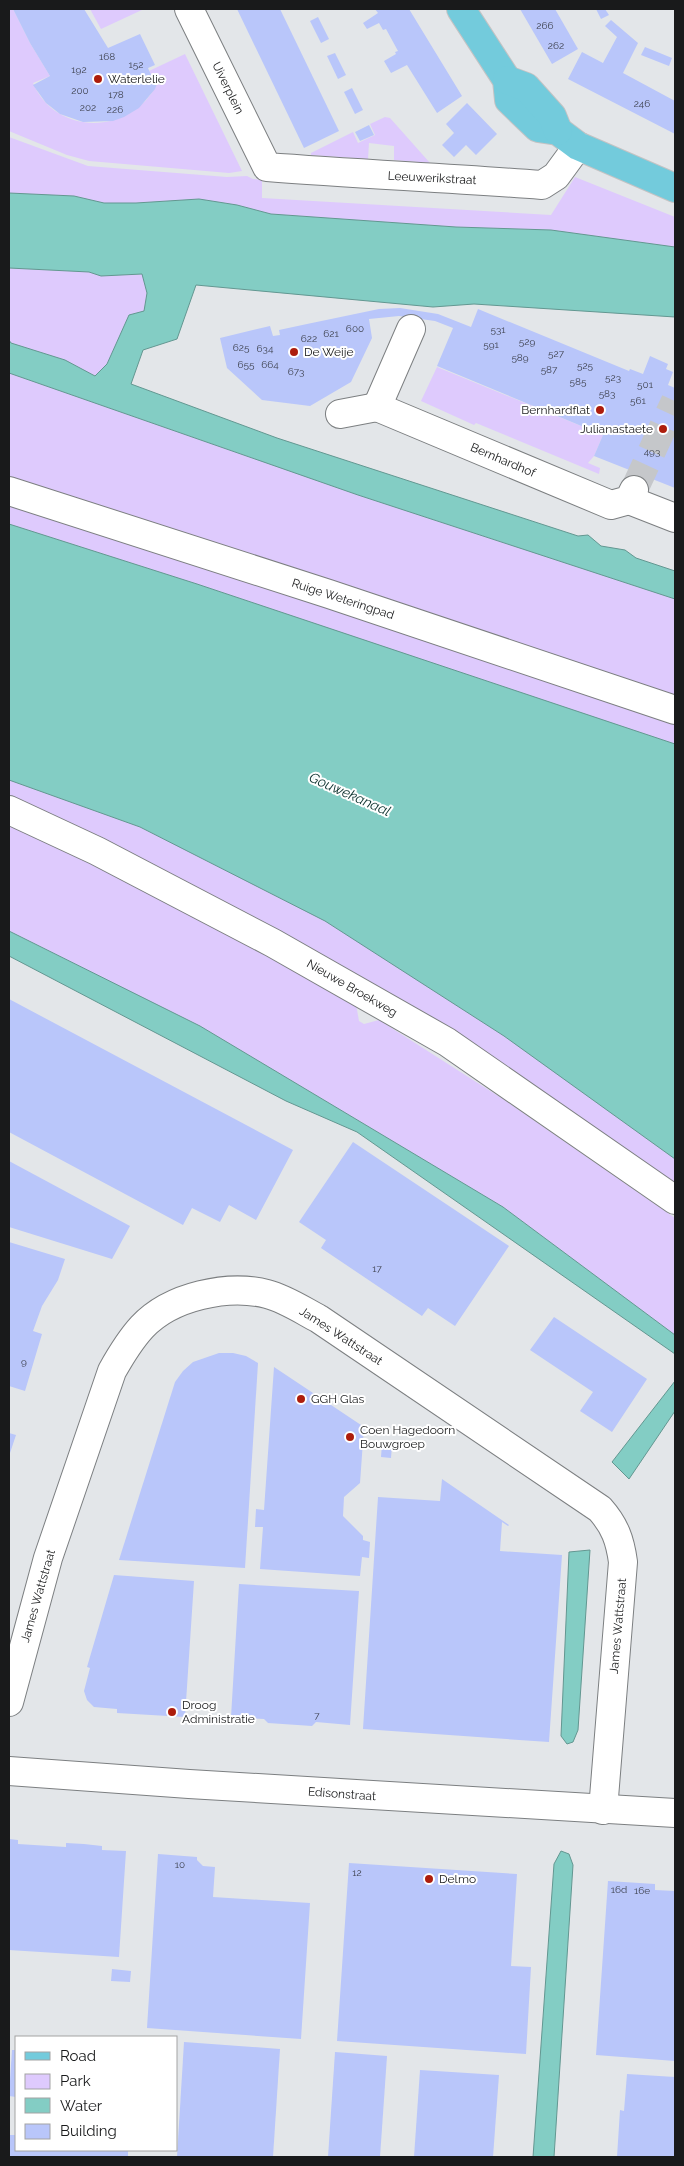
<svg xmlns="http://www.w3.org/2000/svg" width="684" height="2166" font-family="Raleway,sans-serif">
<style>
.green{fill:#decafd}
.water{fill:#83cdc4;stroke:#639791}
.building{fill:#b9c6fa}
.lines{fill:none;stroke-linecap:round;stroke-linejoin:round}
.minor-tunnel{stroke:#c5c7ca;stroke-width:28;stroke-dasharray:28 14;stroke-linecap:butt}
.minor-casing{stroke:#7c7f81;stroke-width:30}
.major-casing{stroke:#c3c3c4;stroke-width:30}
.minor{stroke:#fff;stroke-width:28}
.major{stroke:#73cbdc;stroke-width:28}
.poi-dot{fill:#ad1d0c;stroke:#fff;stroke-width:2}
.labels{text-anchor:middle;dominant-baseline:central;stroke-width:4;stroke-linejoin:round;paint-order:stroke}
.number-label{font-size:10px;fill:#414553}
.poi-label{font-size:12px;fill:#191a1b;stroke:#fff;text-anchor:start}
.street-label{font-size:12px;fill:#191a1b;stroke:#fff}
.water-label{font-size:14px;font-style:italic;fill:#0a302c;stroke:#fff}
</style>
<rect width="100%" height="100%" fill="#e3e6e9"/>
<g class="green">
<path d="M9,9H13L30,43L50,76L33,83C56,137 132,135 157,84H155L149,71L185,54L242,171L229,173L89,161L67,155L9,131Z"/>
<path d="M90,9H144L101,29Z"/>
<path d="M385,117L390,118L430,163L394,160V146L369,143L368,159L311,155V153L353,132L358,143L375,135L370,124Z"/>
<path d="M9,137L88,166L227,177L247,176L253,179L262,180V198L551,215L575,177L675,217V247L551,230L456,227L271,214L237,205L199,199L136,203H104L74,196L9,193Z"/>
<path d="M9,268L89,272L101,276L143,274L147,293L144,311L129,315L107,365L95,376L65,360L11,343L9,340Z"/>
<path d="M437,367L603,435L594,456L588,463L600,468L599,474L476,423L474,425L421,401Z"/>
<path d="M9,373L358,495L675,599V744L197,584L9,524Z"/>
<path d="M9,780L140,827L326,921L504,1036L675,1159V1197L570,1122L9,802Z"/>
<path d="M9,818L151,891L356,1004L359,1021L364,1024L379,1020L506,1101L675,1218V1335L503,1207L200,1026L9,931Z"/>
</g>
<g class="water">
<path d="M9,193L74,196L104,203H136L199,199L237,205L271,214L456,227L551,230L675,247V317L474,304L433,307L196,285L177,339L143,350L131,384L277,438L578,536L588,535L601,546L625,550L636,558L675,571V599L358,495L9,373V340L11,343L65,360L95,376L107,364L129,315L144,311L147,293L142,274L101,276L89,272L9,268Z"/>
<path d="M9,524L197,584L675,744V1159L504,1036L325,921L140,827L9,780Z"/>
<path d="M9,931L200,1026L503,1207L675,1335V1354L357,1132L286,1101L9,956Z"/>
<path d="M675,1381V1411L629,1479L612,1462Z"/>
<path d="M590,1550L578,1730L573,1742L567,1744L561,1736L569,1552Z"/>
<path d="M561,1851L569,1854L573,1865L554,2157H533L554,1864Z"/>
</g>
<g class="building">
<path d="M13,9H84L108,48L140,34L155,65L148,68L155,84H157L155,89L139,108L124,117L113,121L83,122L60,114L46,103L33,85L50,76L30,43Z"/>
<path d="M237,9H280L339,131L304,148Z"/>
<path d="M375,9H409L462,96L437,113L407,65L391,73L384,61L396,54L395,52L398,51L386,29L383,30L379,23L367,29L363,23L378,13Z"/>
<path d="M520,9H555L578,49L552,64Z"/>
<path d="M596,9H605L609,15L601,19Z"/>
<path d="M318,17L329,39L321,43L310,21Z"/>
<path d="M611,20L638,43L623,73L675,101V134L568,79L582,52L603,63L617,37L605,26Z"/>
<path d="M645,47L672,58L669,66L641,55Z"/>
<path d="M335,53L346,75L338,79L327,56Z"/>
<path d="M352,88L363,110L355,114L344,92Z"/>
<path d="M467,103L497,134L476,155L466,145L454,157L442,145L454,133L446,124Z"/>
<path d="M369,125L374,135L360,141L355,132Z"/>
<path d="M400,308L438,314L471,327L478,309L629,371L630,369L643,374L650,356L668,364L666,369L673,372L668,385L675,388V488L594,456L603,435L437,366L453,328L435,321L399,316L369,319L372,338L351,382L310,406L262,400L227,368L220,338L270,326L273,336L280,335L279,330L307,324L379,309Z"/>
<path d="M9,999L293,1150L256,1220L229,1205L220,1222L192,1208L183,1225L9,1132Z"/>
<path d="M353,1142L509,1246L455,1326L428,1308L422,1316L321,1248L326,1240L299,1222Z"/>
<path d="M9,1161L130,1226L112,1259L9,1227Z"/>
<path d="M9,1242L65,1259L58,1280L42,1306L33,1331L42,1334L25,1391L9,1386Z"/>
<path d="M554,1317L647,1379L612,1432L580,1411L593,1392L530,1350Z"/>
<path d="M219,1353H233L246,1356L258,1363L245,1568L119,1560L175,1382L183,1371L193,1362Z"/>
<path d="M274,1367L364,1427L360,1483L344,1497L343,1516L363,1536V1540L370,1542L369,1558L362,1557L360,1576L260,1569L263,1527H255L256,1509L264,1510Z"/>
<path d="M9,1433L16,1435L9,1456Z"/>
<path d="M382,1444L392,1445L391,1458L381,1457Z"/>
<path d="M442,1479L509,1525L508,1526L502,1522L500,1551L562,1555L549,1742L363,1729L378,1497L440,1501Z"/>
<path d="M114,1575L194,1581L185,1717L117,1713V1709L94,1707L87,1700L84,1691L90,1668L87,1667Z"/>
<path d="M239,1584L359,1591L350,1725L316,1722L312,1726L268,1723L264,1719L231,1717Z"/>
<path d="M9,1839L18,1840V1844L66,1847V1843L84,1844L102,1846V1850L126,1851L119,1957L9,1950Z"/>
<path d="M158,1854L197,1857V1860L203,1866L215,1867L213,1897L310,1903L301,2039L147,2028Z"/>
<path d="M349,1863L517,1874L511,1966L531,1967L526,2054L337,2041Z"/>
<path d="M608,1881L655,1884V1890L675,1891V2061L596,2055Z"/>
<path d="M112,1969L131,1971L130,1982L111,1981Z"/>
<path d="M184,2042L280,2049L273,2157H177Z"/>
<path d="M12,2050H16V2097L9,2096Z"/>
<path d="M335,2052L387,2056L380,2157H328Z"/>
<path d="M420,2070L499,2075L493,2157H414Z"/>
<path d="M627,2074L675,2077V2157H617L620,2110L624,2111Z"/>
<path d="M9,2135H16V2150H128V2157H9Z"/>
</g>
<g class="lines">
<path class="minor-tunnel" d="M634,490L675,401"/>
<g class="minor-casing">
<g id="minor">
<path d="M189,9L267,167C359,174 450,178 542,185L556,176L578,146"/>
<path d="M411,329L377,407L611,505L629,500L634,490"/>
<path d="M340,414L377,407"/>
<path d="M9,491L329,594L675,710"/>
<path d="M629,500L675,518"/>
<path d="M9,810L97,851L273,943L447,1042L675,1200"/>
<path d="M9,1702L48,1558L112,1371C121,1355 130,1340 142,1327C171,1296 228,1284 267,1294C286,1299 302,1310 319,1319L600,1509C615,1526 620,1540 623,1562L603,1810"/>
<path d="M9,1771L189,1784L675,1813"/>
</g>
</g>
<g class="major-casing">
<g id="major">
<path d="M461,9L507,80L509,100L538,128L558,131L578,146L675,188"/>
<path d="M507,80L526,87L552,116L558,131"/>
</g>
</g>
<use href="#minor" class="minor"/>
<use href="#major" class="major"/>
</g>
<g class="poi-dot">
<circle cx="98" cy="79" r="5"/>
<circle cx="294" cy="352" r="5"/>
<circle cx="600" cy="410" r="5"/>
<circle cx="663" cy="429" r="5"/>
<circle cx="301" cy="1399" r="5"/>
<circle cx="350" cy="1437" r="5"/>
<circle cx="172" cy="1712" r="5"/>
<circle cx="429" cy="1879" r="5"/>
</g>
<g class="labels">
<g class="number-label">
<text x="545" y="25">266</text>
<text x="556" y="45">262</text>
<text x="107" y="56">168</text>
<text x="136" y="64">152</text>
<text x="79" y="69">192</text>
<text x="80" y="90">200</text>
<text x="116" y="94">178</text>
<text x="642" y="103">246</text>
<text x="88" y="107">202</text>
<text x="115" y="109">226</text>
<text x="355" y="328">600</text>
<text x="498" y="329">531</text>
<text x="331" y="333">621</text>
<text x="309" y="338">622</text>
<text x="527" y="341">529</text>
<text x="491" y="344">591</text>
<text x="241" y="347">625</text>
<text x="265" y="348">634</text>
<text x="556" y="353">527</text>
<text x="520" y="357">589</text>
<text x="246" y="364">655</text>
<text x="270" y="364">664</text>
<text x="585" y="365">525</text>
<text x="549" y="369">587</text>
<text x="296" y="371">673</text>
<text x="613" y="377">523</text>
<text x="578" y="381">585</text>
<text x="645" y="384">501</text>
<text x="607" y="393">583</text>
<text x="638" y="400">561</text>
<text x="652" y="451">493</text>
<text x="377" y="1268">17</text>
<text x="24" y="1361">9</text>
<text x="317" y="1715">7</text>
<text x="180" y="1864">10</text>
<text x="357" y="1872">12</text>
<text x="619" y="1889">16d</text>
<text x="642" y="1890">16e</text>
</g>
<g class="poi-label">
<text x="108" y="79">Waterlelie</text>
<text x="304" y="352">De Weije</text>
<text x="590" y="410" text-anchor="end">Bernhardflat</text>
<text x="653" y="429" text-anchor="end">Julianastaete</text>
<text x="311" y="1399">GGH Glas</text>
<text x="360" y="1430">Coen Hagedoorn<tspan x="360" dy="14">Bouwgroep</tspan></text>
<text x="182" y="1705">Droog<tspan x="182" dy="14">Administratie</tspan></text>
<text x="439" y="1879">Delmo</text>
</g>
<g class="street-label">
<text transform="translate(228 88) rotate(64)">Uiverplein</text>
<text transform="translate(432 178) rotate(3)">Leeuwerikstraat</text>
<text transform="translate(503 460) rotate(23)">Bernhardhof</text>
<text transform="translate(343 599) rotate(18)">Ruige Weteringpad</text>
<text transform="translate(352 988) rotate(30)">Nieuwe Broekweg</text>
<text transform="translate(341 1336) rotate(33)">James Wattstraat</text>
<text transform="translate(38 1596) rotate(-74)">James Wattstraat</text>
<text transform="translate(618 1626) rotate(-85)">James Wattstraat</text>
<text transform="translate(342 1794) rotate(4)">Edisonstraat</text>
</g>
<g class="water-label">
<text transform="translate(350 794) rotate(24)">Gouwekanaal</text>
</g>
</g>
<rect width="684" height="2166" fill="none" stroke="#191a1b" stroke-width="20"/>
<rect x="15" y="2036" width="162" height="115" fill="#ffffff" stroke="#a3a3a4"/>
<rect x="25" y="2052" width="25" height="8" fill="#73cbdc" stroke="#a3a3a4"/>
<text x="60" y="2061" font-size="15" fill="#191a1b">Road</text>
<rect x="25" y="2074" width="25" height="15" fill="#decafd" stroke="#a3a3a4"/>
<text x="60" y="2086" font-size="15" fill="#191a1b">Park</text>
<rect x="25" y="2098" width="25" height="15" fill="#83cdc4" stroke="#a3a3a4"/>
<text x="60" y="2111" font-size="15" fill="#191a1b">Water</text>
<rect x="25" y="2124" width="25" height="15" fill="#b9c6fa" stroke="#a3a3a4"/>
<text x="60" y="2136" font-size="15" fill="#191a1b">Building</text>
</svg>
